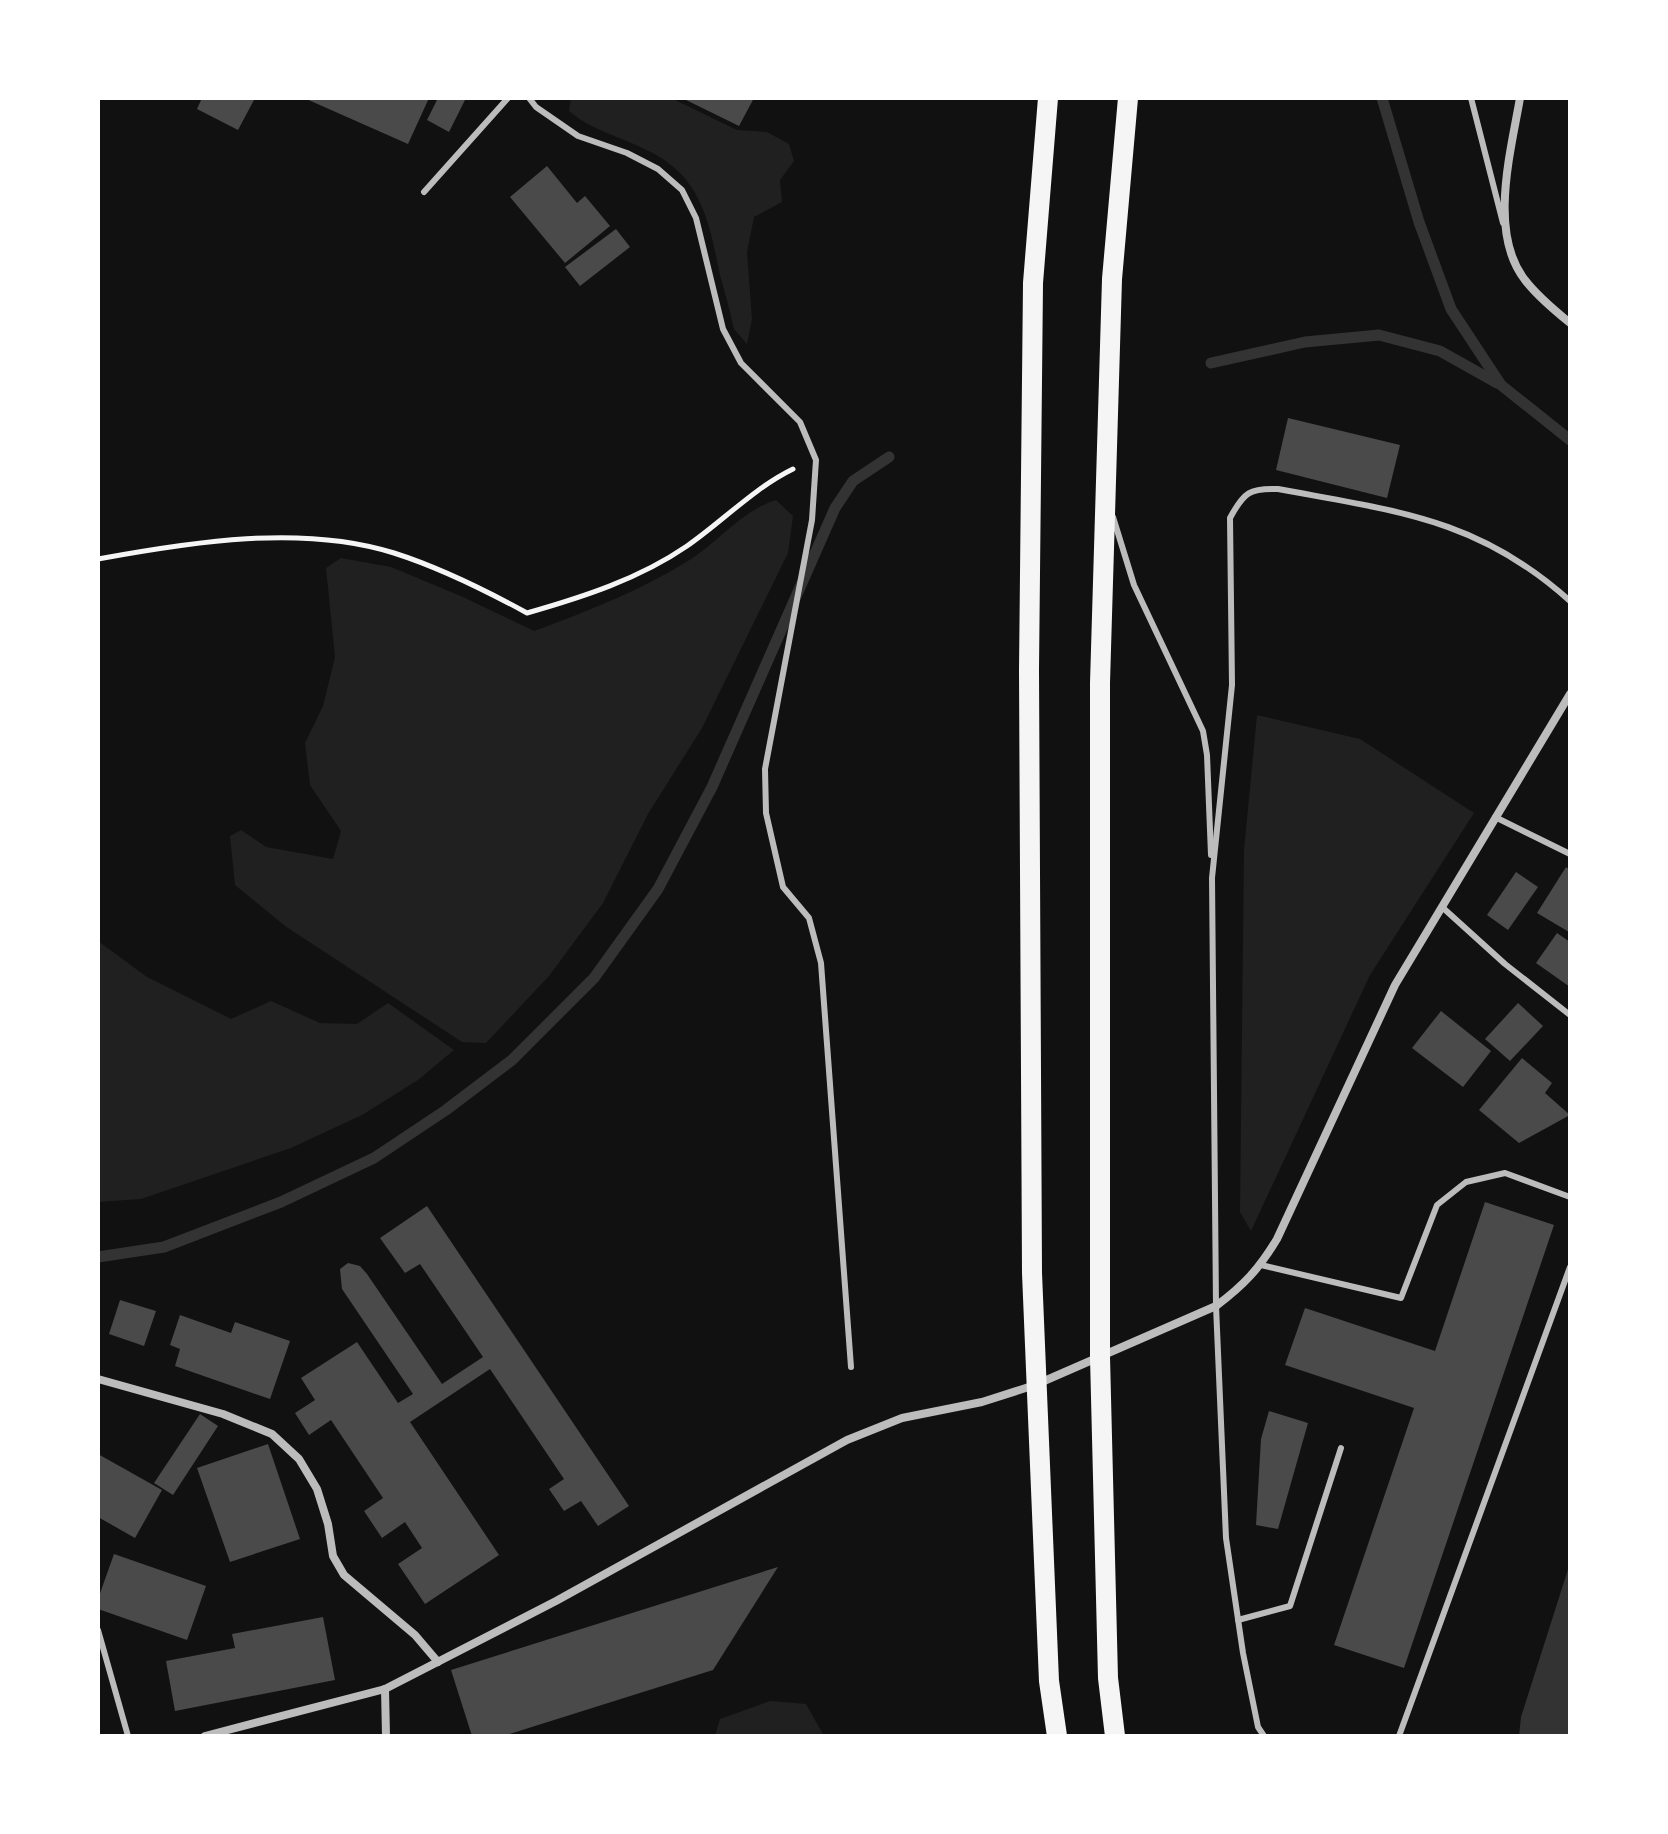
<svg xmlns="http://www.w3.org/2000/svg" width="1668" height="1834" font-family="'Public Sans',sans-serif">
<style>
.green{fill:#202020}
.water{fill:#333}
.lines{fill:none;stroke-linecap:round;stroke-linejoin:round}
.stream{stroke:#333;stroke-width:11}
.building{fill:#4a4a4a}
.path{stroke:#f5f5f5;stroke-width:5}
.service{stroke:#bcbcbc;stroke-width:6}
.minor{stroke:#bcbcbc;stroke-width:8}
.primary{stroke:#f5f5f5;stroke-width:20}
</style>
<rect width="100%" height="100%" fill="#111"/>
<g class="green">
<path d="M571,98H671L737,130L767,132L789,144L794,161L780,180L782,202L754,217L747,252L752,319L747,344L734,329C730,311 725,293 720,275C711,233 705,189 667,162C637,140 597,135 569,111Z"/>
<path d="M776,500L793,516L788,553L702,728L648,814L603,903L549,976L486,1043L462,1042L285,926L235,885L230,836L241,830L266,847L333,859L341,831L310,785L305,743L323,706L335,657L326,568L341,558L391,567L463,597L534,631C588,611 642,590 691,559C720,540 743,510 776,500Z"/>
<path d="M1257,715L1360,739L1474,813L1370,975L1251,1231L1240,1212L1244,850Z"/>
<path d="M98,941L147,977L231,1019L271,1001L320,1023L357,1024L388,1003L454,1050L418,1080L362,1115L291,1148L141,1199L98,1202Z"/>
<path d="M770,1701L806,1704L824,1736H715L720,1719Z"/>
</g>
<path class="water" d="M1570,1563V1736H1519L1521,1717Z"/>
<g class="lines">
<g class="stream">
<path d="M1382,98L1419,222L1451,309L1501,385L1570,440"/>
<path d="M1211,363L1305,342L1379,335L1440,351L1497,383"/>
<path d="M98,1257L164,1247L281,1202L374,1158L446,1110L512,1060L594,978L658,889L712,787L835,508L853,481L889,457"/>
</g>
</g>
<g class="building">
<path d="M202,98H255L238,130L197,109Z"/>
<path d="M304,98H429L408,144Z"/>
<path d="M438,98H466L449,132L427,120Z"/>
<path d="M682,98H754L739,126Z"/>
<path d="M547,166L577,203L585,196L610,226L565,263L510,197Z"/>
<path d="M616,229L630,247L580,286L565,267Z"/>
<path d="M1288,418L1400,445L1387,498L1276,470Z"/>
<path d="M1566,867L1570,870L1569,932L1537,913Z"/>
<path d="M1516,872L1538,887L1508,930L1487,915Z"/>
<path d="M1557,933L1570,942V987L1536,963Z"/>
<path d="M1518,1003L1543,1026L1510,1061L1485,1039Z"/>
<path d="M1441,1011L1491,1051L1463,1087L1412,1048Z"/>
<path d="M1522,1058L1552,1083L1545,1093L1570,1115L1519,1143L1479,1110Z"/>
<path d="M1485,1202L1554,1225L1404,1668L1334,1645L1414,1408L1285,1365L1305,1308L1435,1351Z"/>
<path d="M427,1206L629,1506L598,1526L581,1501L564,1511L549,1489L564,1479L490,1369L410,1422L499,1555L425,1604L398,1564L422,1548L405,1522L382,1538L364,1511L383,1498L331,1420L309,1435L295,1413L315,1400L301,1378L357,1342L398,1403L413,1394L342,1289L340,1269L348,1263L360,1266L367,1274L442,1384L483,1357L420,1264L405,1273L380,1238Z"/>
<path d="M120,1300L156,1311L144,1346L109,1334Z"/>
<path d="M180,1315L231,1333L235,1322L290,1341L270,1399L175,1366L180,1349L170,1345Z"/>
<path d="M1269,1411L1308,1423L1278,1529L1256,1525L1261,1439Z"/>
<path d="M200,1414L218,1426L173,1495L154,1483Z"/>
<path d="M268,1444L300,1539L230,1562L197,1468Z"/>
<path d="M98,1454L162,1490L135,1538L98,1517Z"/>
<path d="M114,1554L206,1586L187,1640L98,1609V1599Z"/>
<path d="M778,1567L713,1670L503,1736H472L451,1670Z"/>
<path d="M323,1617L335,1680L175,1711L166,1661L235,1648L232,1634Z"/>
</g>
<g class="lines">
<path class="path" d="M98,559C191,542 302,524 394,553C441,568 485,590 527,613C583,597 639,579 687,546C723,521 754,488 793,469"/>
<g class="service">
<path d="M529,98L536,107L578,136L627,153L658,169L682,190L696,218L723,329L741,363L800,422L816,460L812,520L765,769L766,813L783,887L809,918L821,963L851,1367"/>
<path d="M1471,98L1503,223"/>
<path d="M424,192L508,98"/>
<path d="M1113,517L1134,585L1203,731L1207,755L1211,855"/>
<path d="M1495,817L1570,854"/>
<path d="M1442,907L1505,964L1570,1015"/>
<path d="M1261,1265L1401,1298L1437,1205L1466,1182L1505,1173L1570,1197"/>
<path d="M1238,1620L1290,1606L1341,1448"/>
<path d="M98,1630L128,1736"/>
<path d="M1264,1736L1258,1727L1243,1653L1226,1538L1216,1306L1212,878L1232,685L1230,518C1244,492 1250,488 1278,489C1395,511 1478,518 1570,601"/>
<path d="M1399,1736L1570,1267"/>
</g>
<g class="minor">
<path d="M1520,98C1511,151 1488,233 1525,280C1537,296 1554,310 1570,323"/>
<path d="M98,1379L223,1414L272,1434L299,1459L317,1489L328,1524L333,1556L344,1575L415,1635L438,1662"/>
<path d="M385,1689L386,1736"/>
<path d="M205,1736L385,1689L556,1601L847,1440L902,1418L982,1402L1035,1385L1216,1306C1244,1285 1259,1269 1277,1239L1395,985L1570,694"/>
</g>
<g class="primary">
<path d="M1048,98L1033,283L1029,670L1032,1273L1049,1681L1057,1736"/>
<path d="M1115,1736L1108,1678L1100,1357V683L1112,279L1128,98"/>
</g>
</g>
<rect width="1668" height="1834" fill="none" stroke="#ffffff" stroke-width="200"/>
</svg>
